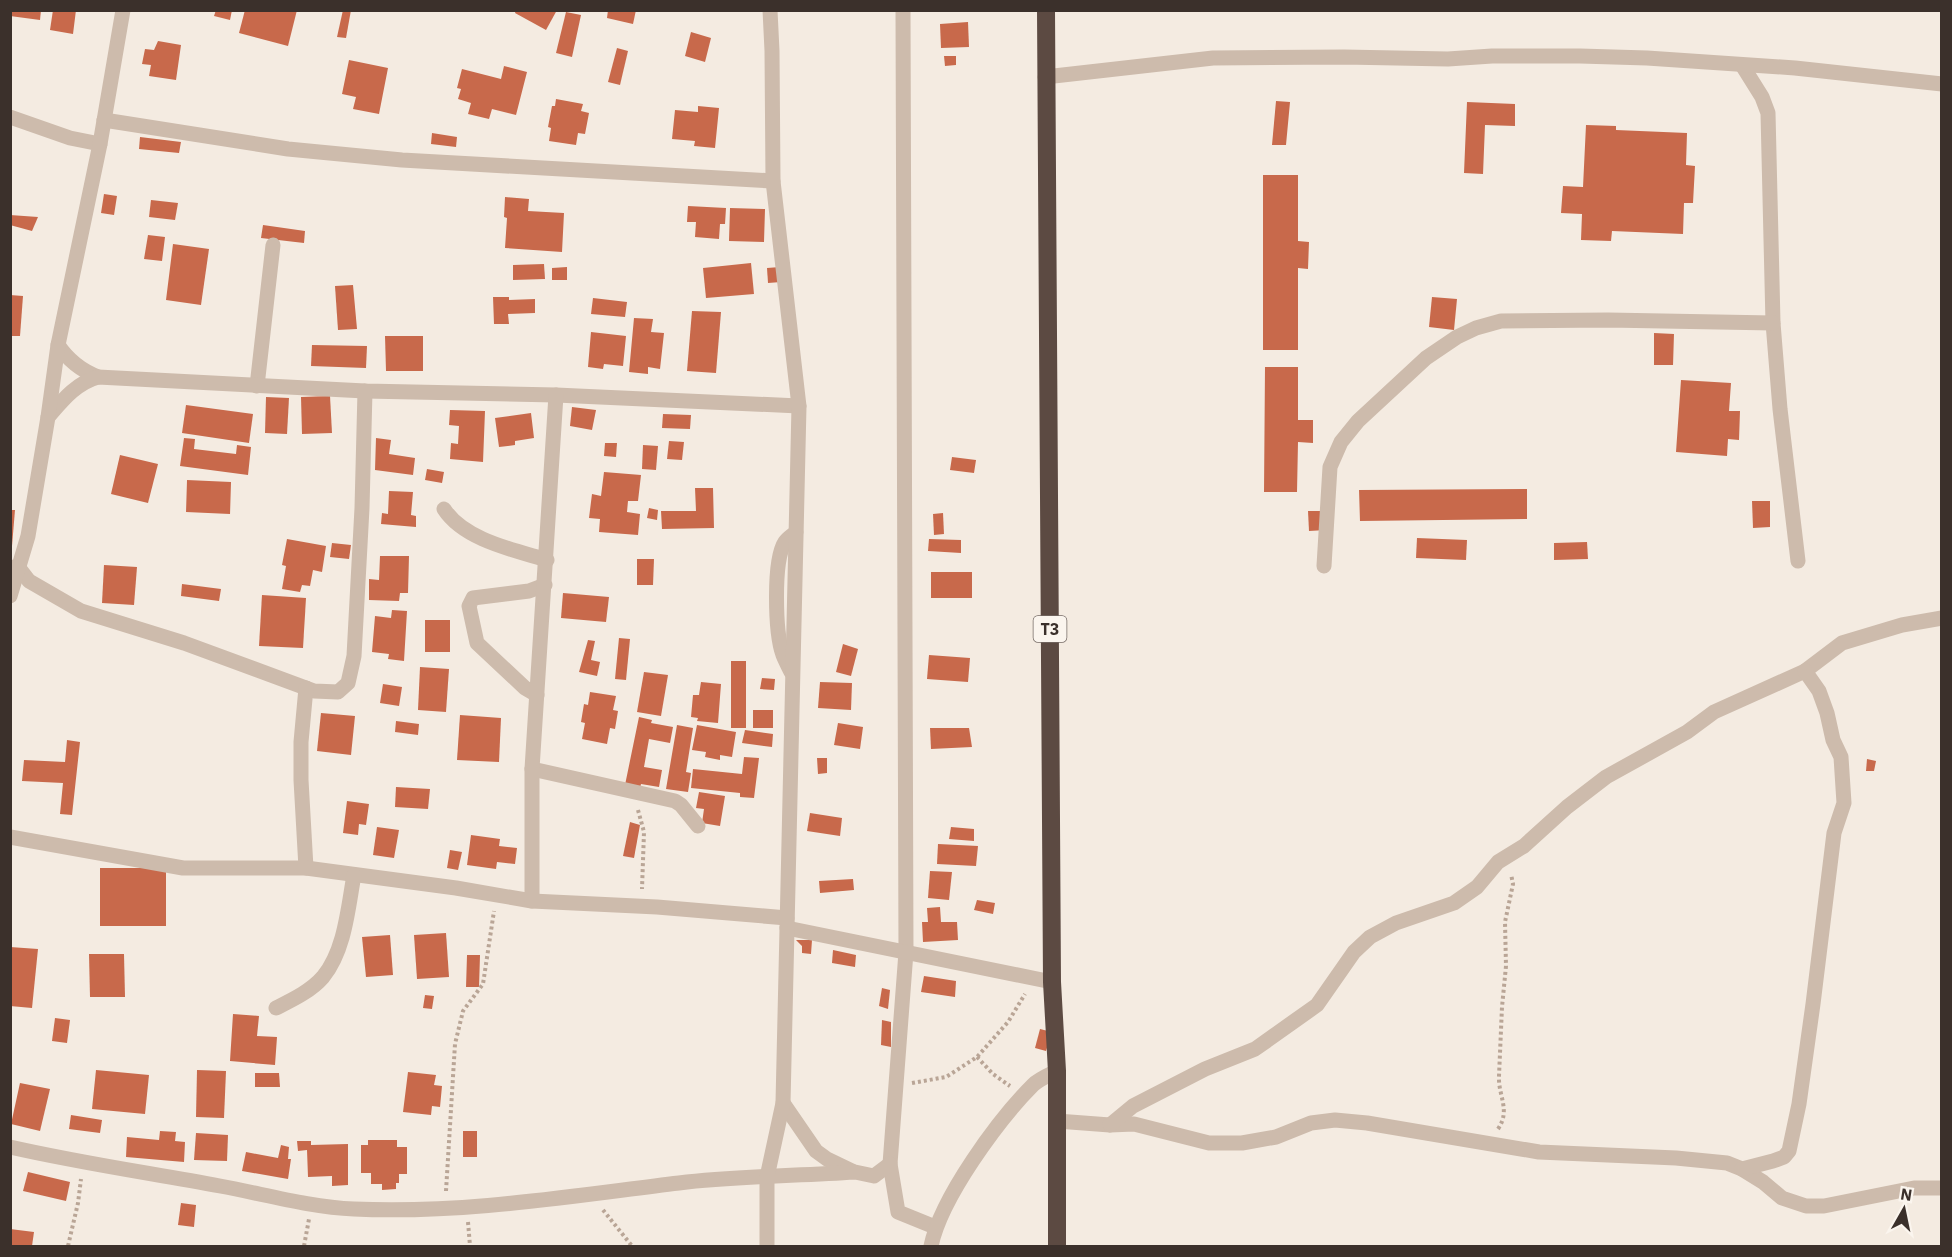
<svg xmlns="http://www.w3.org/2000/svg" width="1952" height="1257" font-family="'IBM Plex Sans',sans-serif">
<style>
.building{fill:#c8694b}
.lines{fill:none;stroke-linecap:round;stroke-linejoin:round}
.path{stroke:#b9a596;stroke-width:4;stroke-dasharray:3 3;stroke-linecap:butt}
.minor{stroke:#cdbbac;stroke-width:15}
.highway{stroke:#5c4a42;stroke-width:18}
.labels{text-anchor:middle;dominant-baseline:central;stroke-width:4.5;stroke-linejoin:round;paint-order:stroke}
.shield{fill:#fbf5ee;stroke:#756b66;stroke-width:1.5}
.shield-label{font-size:16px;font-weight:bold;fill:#3b302b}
</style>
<rect width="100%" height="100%" fill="#f4ebe1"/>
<g class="building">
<path d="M10,10H41L40,20L10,16Z"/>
<path d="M53,10H76L73,34L50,30Z"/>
<path d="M216,10H232L230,20L214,16Z"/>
<path d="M245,10H297L288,46L239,33Z"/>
<path d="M343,10H351L346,38L337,37Z"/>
<path d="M516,10H557L546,30L515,13Z"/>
<path d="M608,10H636L633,24L607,18Z"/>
<path d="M566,12L581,15L572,57L556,53Z"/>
<path d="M968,22L969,47L941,48L940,24Z"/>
<path d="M691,32L711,38L705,62L685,56Z"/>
<path d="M158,41L181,45L176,80L149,76L151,65L142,64L145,49L154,50Z"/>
<path d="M617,48L628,51L620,85L608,82Z"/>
<path d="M944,56H956V65L945,66Z"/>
<path d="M349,60L388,68L379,114L353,109L356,97L342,94Z"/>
<path d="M504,66L527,72L516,115L492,109L489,119L468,114L471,103L458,99L461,89L457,88L462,69L501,79Z"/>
<path d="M556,99L583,104L581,111L589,113L585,134L578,133L576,145L549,141L551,128L548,127L552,106H555Z"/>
<path d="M1276,101L1290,102L1286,145H1272Z"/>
<path d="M1467,102L1515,104V126L1485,125L1483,174L1464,173Z"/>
<path d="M698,106L719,108L715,148L694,146L695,141L672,139L675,110L698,112Z"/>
<path d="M1586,125L1616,126V130L1687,133L1686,165L1695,166L1693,203H1684L1683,234L1612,231L1611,241L1581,240L1582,214L1561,213L1563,186L1583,187Z"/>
<path d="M432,133L457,137L456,147L431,144Z"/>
<path d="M140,137L181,142L179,153L139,149Z"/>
<path d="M1263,175H1298V241L1309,242L1308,269L1298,268V350H1263Z"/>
<path d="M104,194L117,196L114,215L101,213Z"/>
<path d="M505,197L529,199L528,211L564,213L562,252L505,248L507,218L504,217Z"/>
<path d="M151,200L178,203L175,220L149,217Z"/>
<path d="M688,206L726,208L725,224H720L719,239L695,237L696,222H687Z"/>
<path d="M730,208L765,209L764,242L729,241Z"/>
<path d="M10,215L38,217L32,231L10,225Z"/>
<path d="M263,225L305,231L304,243L261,238Z"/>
<path d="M148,235L165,237L162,261L144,259Z"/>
<path d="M173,244L209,249L201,305L166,300Z"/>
<path d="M751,263L754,294L706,298L703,268Z"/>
<path d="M544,264L545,279L513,280V265Z"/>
<path d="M567,267V280H552V268Z"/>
<path d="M780,267L781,282L768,283L767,268Z"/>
<path d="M353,285L357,329L338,330L335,286Z"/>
<path d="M10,295L23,296L20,336H10Z"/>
<path d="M493,297H509V300L535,299V313L508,314L509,324H494Z"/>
<path d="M1432,297L1457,299L1454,330L1429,327Z"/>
<path d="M593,298L627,302L625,317L591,314Z"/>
<path d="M692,311L721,312L716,373L687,371Z"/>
<path d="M634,318L653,319L651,332L664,333L660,369L648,367V374L629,372Z"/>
<path d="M591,332L626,336L623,366L604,364L603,369L588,367Z"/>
<path d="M1654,333L1674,334L1673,365H1654Z"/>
<path d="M385,336H423V371H386Z"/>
<path d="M312,345L367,346L366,368L311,366Z"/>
<path d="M1265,367H1298V420H1313V443L1298,442L1297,492H1264Z"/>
<path d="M1681,380L1731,383L1729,411H1740L1739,440L1728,439L1727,456L1676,452Z"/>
<path d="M330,396L332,433L302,434L301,397Z"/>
<path d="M266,397L289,398L287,434L265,433Z"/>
<path d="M186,405L253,414L249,443L182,433Z"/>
<path d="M572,407L596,410L592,430L570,426Z"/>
<path d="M450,410L485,411L483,462L450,459L451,443L458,444L459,426L449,425Z"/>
<path d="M531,413L534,438L515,441V445L499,447L495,418Z"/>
<path d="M663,414L691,415L690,429L662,428Z"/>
<path d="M184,438L195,439L194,449L236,454L237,445L251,447L248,475L180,466Z"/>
<path d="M376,438L391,440L389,454L415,458L413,475L375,470Z"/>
<path d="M669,441L684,442L682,460L667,459Z"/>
<path d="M605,443H617L616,457L604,456Z"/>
<path d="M643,445L658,446L656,470L642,469Z"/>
<path d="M120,455L158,464L148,503L111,494Z"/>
<path d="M952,457L976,460L974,473L950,470Z"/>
<path d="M427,469L444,472L442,483L425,480Z"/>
<path d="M604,472L641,475L638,501H628L627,512L640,514L638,535L599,532L600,519L589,518L592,494L601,496Z"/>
<path d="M187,480L231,482L230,514L186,512Z"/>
<path d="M695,488H713L714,528L662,529L661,511H696Z"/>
<path d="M1527,489V519L1360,521L1359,490Z"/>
<path d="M389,491L413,492L411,515L416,516V527L381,524L382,513L388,514Z"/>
<path d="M1752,501H1770V527L1753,528Z"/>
<path d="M649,508L658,510L657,520L647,518Z"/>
<path d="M10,510H15L12,546H10Z"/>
<path d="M1308,511H1326V530L1309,531Z"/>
<path d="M943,513L944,534L934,535L933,514Z"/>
<path d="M1417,538L1467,540L1466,560L1416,558Z"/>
<path d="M287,539L326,546L322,572L313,570L310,586L302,585L300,592L282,589L286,566L282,565Z"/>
<path d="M929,539L961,540V553L928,551Z"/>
<path d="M1587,542L1588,559L1554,560V543Z"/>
<path d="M332,543L351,545L349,559L330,557Z"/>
<path d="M380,556H409L408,593H400L399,601L369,600V579L379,580Z"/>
<path d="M637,559H654L653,585H637Z"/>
<path d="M104,565L137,567L134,605L102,603Z"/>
<rect x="931" y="572" width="41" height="26"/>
<path d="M182,584L221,589L219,601L181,596Z"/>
<path d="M563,593L609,597L606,622L561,618Z"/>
<path d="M262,595L306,598L303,648L259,646Z"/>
<path d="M392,610L407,611L404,661L388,659L389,654L372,652L375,616L391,618Z"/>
<rect x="425" y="620" width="25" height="32"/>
<path d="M619,638L630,639L626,680L615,679Z"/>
<path d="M588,640L595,641L591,660L600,662L597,676L579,672Z"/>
<path d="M843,644L858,649L851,676L836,672Z"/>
<path d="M929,655L970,658L968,682L927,679Z"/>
<rect x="731" y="661" width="15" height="67"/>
<path d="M420,667L449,669L446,712L418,710Z"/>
<path d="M644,672L668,675L661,716L637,712Z"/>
<path d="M762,678L775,679L774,690L760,689Z"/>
<path d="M701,682L721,684L718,723L697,721L698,718L691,717L693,695H699Z"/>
<path d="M820,682L852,683L851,710L818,708Z"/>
<path d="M383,684L402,687L399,706L380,703Z"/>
<path d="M590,692L616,696L613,710L618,711L615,729L610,728L607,744L582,739L585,723L581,722L584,704L588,705Z"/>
<rect x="753" y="710" width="20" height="18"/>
<path d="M321,713L355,716L351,755L317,751Z"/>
<path d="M460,715L501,718L499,762L457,760Z"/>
<path d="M639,717L652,720L651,723L673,727L670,743L649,739L644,767L662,770L659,787L641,784L640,788L625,785Z"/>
<path d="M396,721L419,724L418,735L395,732Z"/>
<path d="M838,723L863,727L860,749L834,745Z"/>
<path d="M677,725L693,728L686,772L691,773L688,792L666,789Z"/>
<path d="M697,725L736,732L732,757L720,755V760L705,757L706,752L692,750Z"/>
<path d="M930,728H969L972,747L931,749Z"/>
<path d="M745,730L773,734L772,747L742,743Z"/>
<path d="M67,740L80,742L72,815L60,814L63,783L22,781L24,760L65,762Z"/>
<path d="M744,757L759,758L754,798L740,797V793L691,788L693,769L742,774Z"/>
<path d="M817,758H827V773L818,774Z"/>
<path d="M1867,759L1876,761L1874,771H1866Z"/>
<path d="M396,787L430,789L428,809L395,807Z"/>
<path d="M699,792L725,796L720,826L702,823L704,809L696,808Z"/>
<path d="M347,801L369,804L366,825L359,824L358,835L343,833Z"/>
<path d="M810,813L842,818L840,836L807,831Z"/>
<path d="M630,822L640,825L634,858L623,856Z"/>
<path d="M377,827L399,830L394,858L373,855Z"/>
<path d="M951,827L974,829V841L949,839Z"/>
<path d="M471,835L500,839L499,846L517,848L515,864L497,862L496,869L467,865Z"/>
<path d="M938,844L978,846L976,866L937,864Z"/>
<path d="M450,850L462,852L458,870L447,868Z"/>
<rect x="100" y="868" width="66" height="58"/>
<path d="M930,871L952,872L949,900L928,898Z"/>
<path d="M853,879L854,890L820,893L819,881Z"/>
<path d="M977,900L995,903L993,914L974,910Z"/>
<path d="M940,907L941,922H957L958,940L923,942L922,922H928L927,908Z"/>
<path d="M446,933L449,977L417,979L414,935Z"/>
<path d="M390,935L393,975L366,977L362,937Z"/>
<path d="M796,940H812L811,954L802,953V946Z"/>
<path d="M10,947L38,949L32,1008L10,1006Z"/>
<path d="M833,950L856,955L855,967L832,963Z"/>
<path d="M89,954H124L125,997H90Z"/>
<path d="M467,955H480L479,987H466Z"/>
<path d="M924,976L956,981L955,997L921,992Z"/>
<path d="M882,988L890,990L888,1009L879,1006Z"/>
<path d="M425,995L434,996L432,1009L423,1008Z"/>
<path d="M233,1014L259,1016L257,1036L277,1037L275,1065L230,1061Z"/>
<path d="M55,1018L70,1020L67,1043L52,1041Z"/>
<path d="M882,1020L891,1022V1047L881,1045Z"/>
<path d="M1040,1029L1052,1032L1046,1051L1035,1048Z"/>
<path d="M96,1070L149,1075L145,1114L92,1109Z"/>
<path d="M197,1070L226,1071L224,1118L196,1117Z"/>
<path d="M408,1072L436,1075L434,1085L442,1086L440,1107L432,1106L431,1115L403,1112Z"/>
<path d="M255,1073H279L280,1087H255Z"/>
<path d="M20,1083L50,1089L40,1131L11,1124Z"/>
<path d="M71,1115L102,1120L100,1133L69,1129Z"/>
<path d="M160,1131L176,1132L175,1141L185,1142L184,1162L126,1157L127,1137L159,1140Z"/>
<rect x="463" y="1131" width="14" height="26"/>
<path d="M196,1133L228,1135L227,1161L194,1160Z"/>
<path d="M368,1140H397V1147H407V1174H399V1183H396V1189L382,1190V1184H371V1173H361V1145H368Z"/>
<path d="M297,1141H311V1145L348,1144V1185L332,1186V1176L308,1177L307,1150L298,1151Z"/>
<path d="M281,1145L289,1147L288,1159H291L288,1179L242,1171L246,1152L278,1158Z"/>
<path d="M28,1172L70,1182L66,1201L23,1191Z"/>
<path d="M181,1203L196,1205L194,1227L178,1225Z"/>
<path d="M10,1229L34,1232L32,1246H10Z"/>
</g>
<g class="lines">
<g class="path">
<path d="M638,810L644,832L642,889"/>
<path d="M977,1057L993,1074L1010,1086"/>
<path d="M912,1083L946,1077L977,1057L1008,1022L1025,994"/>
<path d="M1498,1129C1511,1110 1498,1096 1499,1076L1502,1007L1506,966L1505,922L1513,884L1511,874"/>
<path d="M446,1191L455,1044L463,1011L483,984L494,911"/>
<path d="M603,1210L632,1246"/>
<path d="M468,1222L470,1246"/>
<path d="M68,1246L78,1203L81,1179"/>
<path d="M304,1246L309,1219"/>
</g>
<g class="minor">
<path d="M903,10L906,952L890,1164L898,1212L935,1227"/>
<path d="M1742,65L1762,97L1768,113L1773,323L1780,409L1798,561"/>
<path d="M1045,77L1213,58L1344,57L1448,59L1492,56H1580L1647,58L1795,68L1942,84"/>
<path d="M10,117L70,138L100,144"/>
<path d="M104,120L288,149L402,160L773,181"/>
<path d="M58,345C68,360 80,370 98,377"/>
<path d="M257,386L273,245"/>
<path d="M48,417C62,401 76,383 98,377L365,391L556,395L799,406"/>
<path d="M444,509C464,540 514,550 547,560"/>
<path d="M1324,566L1330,467L1341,442L1358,421L1426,358L1457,337L1476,328L1501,321L1608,320L1773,323"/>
<path d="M10,567L19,568L29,581L81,611L184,643L314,691L338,692L348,683L354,656L362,508L365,391"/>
<path d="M10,596L28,536L48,417L58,345L100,144L123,10"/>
<path d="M791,672C788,666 785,660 783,655C775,633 773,560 785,542C788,538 793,535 796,532"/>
<path d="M306,688L301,742V780L306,868"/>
<path d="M537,695L525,688L477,643L469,606L473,598L529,591L545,585"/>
<path d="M532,769L675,801L681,805L698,826"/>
<path d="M10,837L183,868H306L456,888L532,901L657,907L787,918"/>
<path d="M532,901V769L556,395"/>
<path d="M787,928L1052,982"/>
<path d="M276,1008C292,1000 311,991 323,977C345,950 348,908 354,875"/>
<path d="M783,1103L816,1151L827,1159L852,1171"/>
<path d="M1057,1121L1110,1125L1134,1124L1209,1143H1242L1276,1137L1311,1123L1335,1120L1367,1123L1539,1152L1676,1158L1727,1163L1742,1169L1763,1182L1782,1198L1806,1206H1824L1914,1188H1942"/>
<path d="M1110,1125L1133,1106L1205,1069L1255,1049L1317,1005L1354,952L1370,937L1396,923L1454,903L1477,887L1498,862L1524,846L1567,807L1606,777L1687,732L1714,712L1805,671L1842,643L1902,625L1942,618"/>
<path d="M10,1147C80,1163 150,1173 220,1186C264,1194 309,1207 354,1209C463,1214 571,1196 679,1183C737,1176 797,1176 855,1172L874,1176L890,1164"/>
<path d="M1742,1169L1773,1161L1784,1157L1789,1151L1799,1104L1813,1004L1834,833L1844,803L1841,757L1833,740L1827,713L1819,691L1805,671"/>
<path d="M767,1246V1177L783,1103L799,406L773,181L772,51L770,10"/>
<path d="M931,1246C941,1198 998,1120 1033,1085C1039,1079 1049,1075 1057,1071"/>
</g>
<path class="highway" d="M1046,10L1052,982L1057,1071V1246"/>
</g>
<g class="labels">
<rect class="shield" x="1033.5" y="616" width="33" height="26" rx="4.5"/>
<g class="shield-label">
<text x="1050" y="629">T3</text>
</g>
</g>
<rect width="1952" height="1257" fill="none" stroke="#3b302b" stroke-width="24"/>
<g transform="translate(1904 1209) rotate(9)" stroke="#fbf5ee" stroke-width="4.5" paint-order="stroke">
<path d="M0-4.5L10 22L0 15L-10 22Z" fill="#3b302b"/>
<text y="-9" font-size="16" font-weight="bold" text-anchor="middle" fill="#3b302b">N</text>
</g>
</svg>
